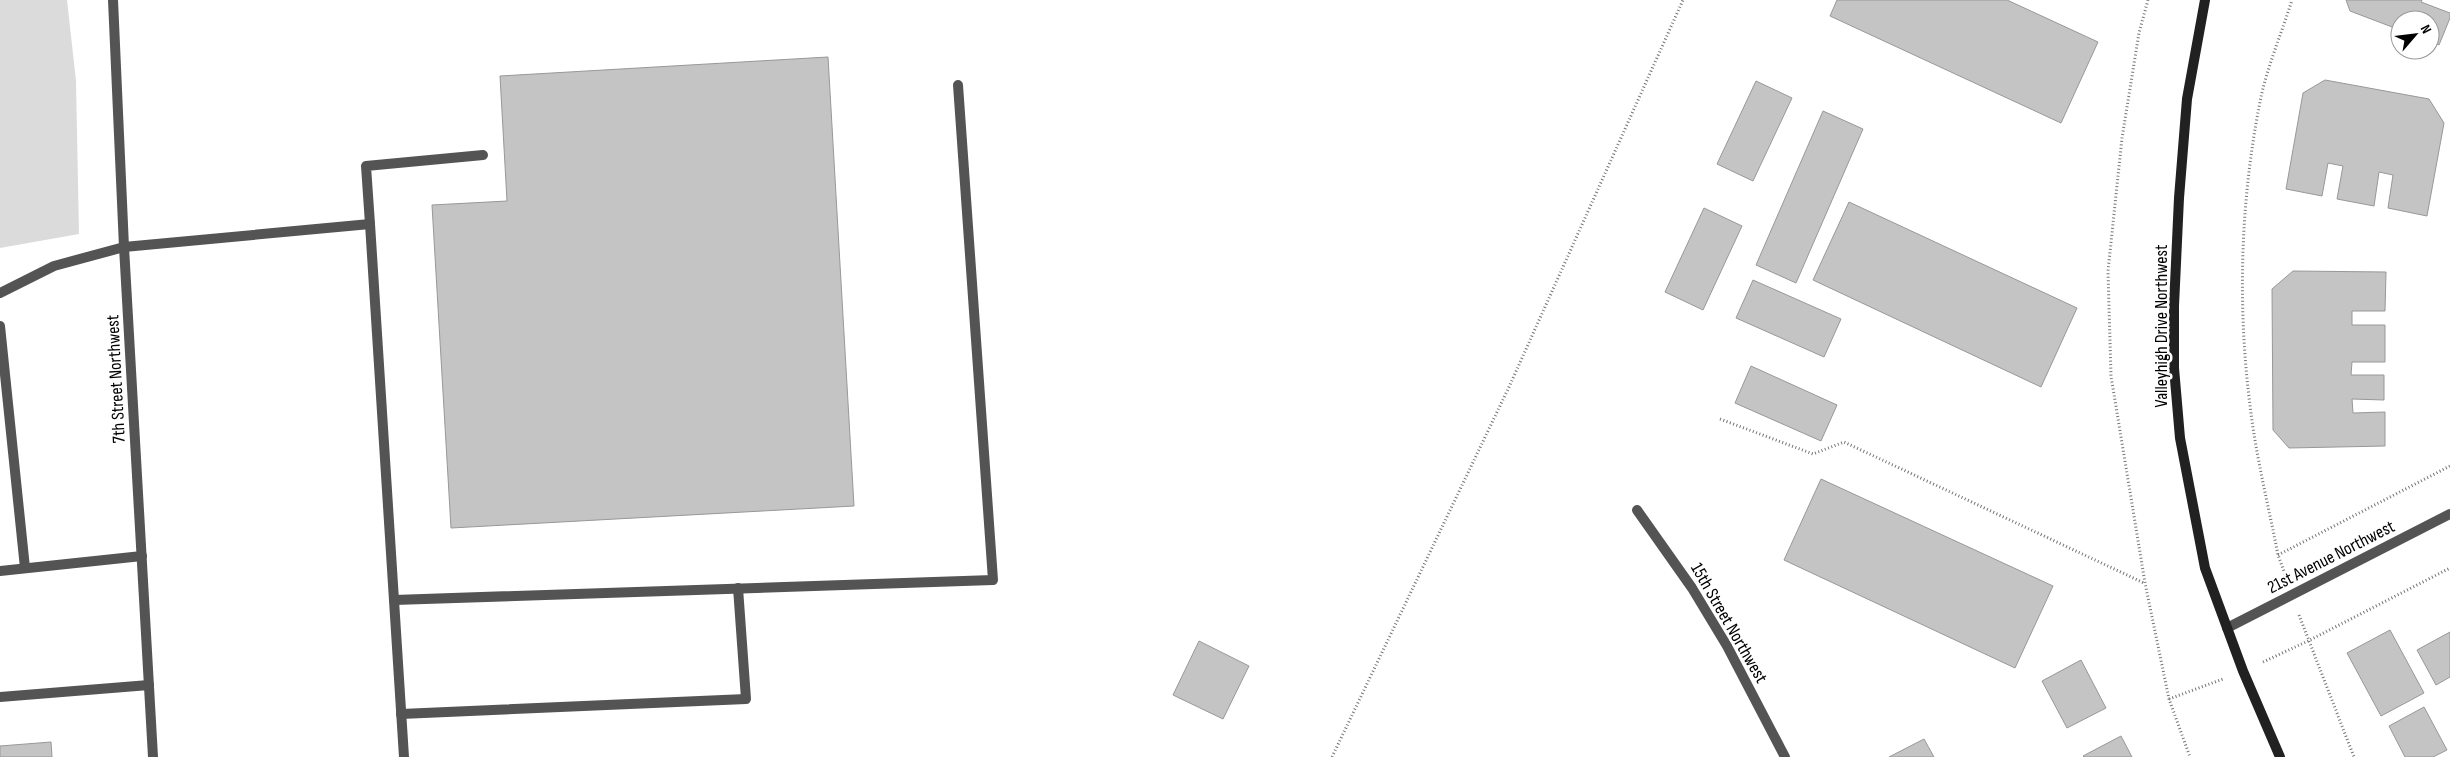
<svg xmlns="http://www.w3.org/2000/svg" width="2450" height="757" font-family="'Sofia Sans Condensed',sans-serif">
<style>
.green{fill:#dbdbdb}
.building{fill:#c4c4c4;stroke:#989898}
.lines{fill:none;stroke-linecap:round;stroke-linejoin:round}
.path{stroke:#767676;stroke-width:3;stroke-dasharray:1 2.5;stroke-linecap:butt}
.service{stroke:#545454;stroke-width:10}
.minor{stroke:#545454;stroke-width:10}
.tertiary{stroke:#545454;stroke-width:10}
.secondary{stroke:#212121;stroke-width:10}
.labels{text-anchor:middle;dominant-baseline:central;stroke-width:5;stroke-linejoin:round;paint-order:stroke}
.street-label{font-size:18px;fill:#000;stroke:#fff}
</style>
<rect width="100%" height="100%" fill="#fff"/>
<path class="green" d="M0,0H67L76,81L79,234L0,248Z"/>
<g class="building">
<path d="M1837,0H2007L2098,42L2061,123L1830,16Z"/>
<path d="M2346,0H2422L2421,2L2450,13V18L2439,45L2430,41V20H2400V30L2350,11Z"/>
<path d="M828,57L854,506L451,528L432,205L507,201L500,76Z"/>
<path d="M2325,80L2429,99L2444,123L2427,216L2388,208L2393,175L2379,172L2374,206L2337,199L2343,166L2328,163L2322,196L2286,189L2303,93Z"/>
<path d="M1756,81L1792,98L1753,181L1717,164Z"/>
<path d="M1823,111L1863,129L1796,283L1756,265Z"/>
<path d="M1849,202L2077,308L2041,387L1813,280Z"/>
<path d="M1704,208L1742,226L1703,310L1665,292Z"/>
<path d="M2293,271L2386,272L2385,311H2352V325H2385V362H2352L2351,375H2384V400L2352,399L2353,413L2385,412V446L2289,448L2273,430L2272,289Z"/>
<path d="M1753,280L1841,319L1824,357L1736,318Z"/>
<path d="M1751,366L1837,405L1821,441L1735,403Z"/>
<path d="M1821,479L2053,586L2015,668L1784,560Z"/>
<path d="M2390,630L2424,693L2381,716L2347,653Z"/>
<path d="M2450,632V677L2436,685L2417,650Z"/>
<path d="M1199,641L1249,666L1223,719L1173,695Z"/>
<path d="M2081,660L2106,708L2067,728L2042,681Z"/>
<path d="M2424,707L2447,750L2433,757H2405L2389,726Z"/>
<path d="M2121,736L2132,757H2084L2083,756Z"/>
<path d="M1924,739L1934,757H1889Z"/>
<path d="M51,742L52,757H0V746Z"/>
</g>
<g class="lines">
<g class="path">
<path d="M2148,0L2139,33L2122,138L2108,271L2111,376L2145,583L2169,699L2190,757"/>
<path d="M1720,419L1813,454L1844,442L2144,583"/>
<path d="M2278,555L2450,466"/>
<path d="M2285,574L2278,555C2269,508 2257,461 2251,413C2237,309 2240,200 2261,97C2268,65 2282,32 2292,0"/>
<path d="M2299,615L2354,757"/>
<path d="M2263,662L2308,641L2450,568"/>
<path d="M2169,699L2223,679"/>
<path d="M1332,757L1509,387L1683,0"/>
</g>
<g class="service">
<path d="M370,224L366,166L483,155"/>
<path d="M0,293L54,266L124,247L370,224L404,757"/>
<path d="M0,326L25,568"/>
<path d="M0,571L142,556"/>
<path d="M394,600L993,580L958,85"/>
<path d="M0,697L149,685"/>
<path d="M401,714L746,699L738,588"/>
</g>
<g class="minor">
<path d="M1637,510L1692,588L1727,646L1785,757"/>
<path d="M2227,628L2450,514"/>
</g>
<path class="tertiary" d="M113,0L124,247L153,757"/>
<path class="secondary" d="M2205,0L2187,99L2179,198L2174,306V368L2180,438L2205,568L2243,671L2280,757"/>
</g>
<g class="labels">
<g class="street-label">
<text transform="translate(2161 326) rotate(-90)">Valleyhigh Drive Northwest</text>
<text transform="translate(116 379) rotate(-93)">7th Street Northwest</text>
<text transform="translate(2331 557) rotate(-27)">21st Avenue Northwest</text>
<text transform="translate(1729 623) rotate(60)">15th Street Northwest</text>
</g>
</g>
<g transform="translate(2415 35) rotate(62)"><circle r="24" fill="#ffffff" stroke="#999999"/>
<path d="M0-4L9 19L0 12L-9 19Z" fill="#000000"/>
<text y="-8" font-size="14" font-weight="bold" text-anchor="middle" fill="#000000">N</text>
</g>
</svg>
